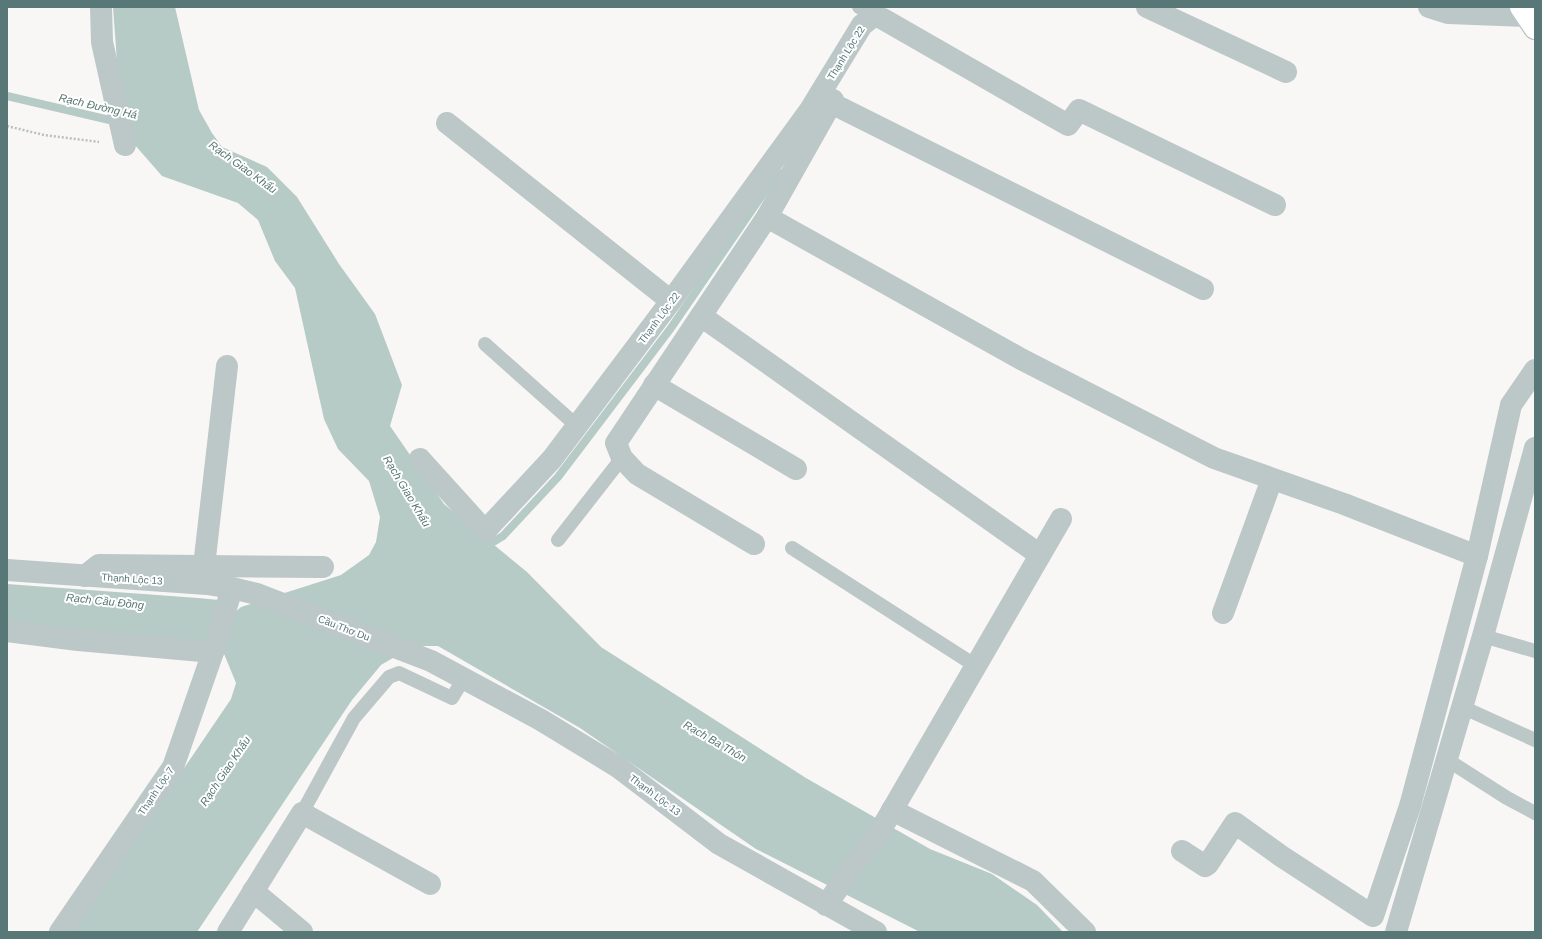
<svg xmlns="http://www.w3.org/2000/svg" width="1542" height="939" font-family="Helvetica,sans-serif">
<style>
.water{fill:#b6cac6}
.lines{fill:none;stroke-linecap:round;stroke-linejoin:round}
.stream{stroke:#b6cac6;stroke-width:8}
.primary-casing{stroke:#afbcbb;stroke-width:24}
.path{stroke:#b9c0c0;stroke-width:2.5;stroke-dasharray:2 2;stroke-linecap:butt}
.service{stroke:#bcc7c7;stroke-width:14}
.minor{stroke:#bcc7c7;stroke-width:22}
.tertiary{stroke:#bcc7c7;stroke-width:22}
.primary{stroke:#fff;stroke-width:22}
.labels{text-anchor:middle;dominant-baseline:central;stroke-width:4;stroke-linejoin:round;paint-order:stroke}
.street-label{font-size:10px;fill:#587877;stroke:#fff}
.water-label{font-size:11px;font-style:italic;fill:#567670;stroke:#fff}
</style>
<rect width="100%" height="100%" fill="#f9f7f5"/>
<g class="water">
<path d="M113,7H175L199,110L212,133L222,147L267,167L297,197L339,264L375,314L402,385L390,426L444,504L527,572L601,647L806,778L930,849L992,874L1037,905L1063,932H920L756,849L580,728L438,646H413L381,665L352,700L197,932H73L231,699L236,683L220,644L232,615L241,607L341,575L369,555L376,542L380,517L369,481L338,449L324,419L295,288L275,261L258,220L238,203L162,176L134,144L120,102Z"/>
<path d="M7,584L198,598L219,600L207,643L7,622Z"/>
</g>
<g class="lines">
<g class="stream">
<path d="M7,96L118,122"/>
<path d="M483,548L503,536L558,477L671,328L778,172"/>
</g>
<g class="primary-casing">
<path id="primary" d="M1521,7L1535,28"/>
</g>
<path class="path" d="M7,126L44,135L99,142"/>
<g class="service">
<path d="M859,7L880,18"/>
<path d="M485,344L577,426"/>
<path d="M558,540L622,458"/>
<path d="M792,548L976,666"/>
<path d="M1483,636L1535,651"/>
<path d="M1462,707L1535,740"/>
<path d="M1446,759L1507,798L1535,813"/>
<path d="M302,813L354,718L389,677L399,673L452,698L464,678"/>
</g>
<g class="minor">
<path d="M101,7L102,42L125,145"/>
<path d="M1147,7L1286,72"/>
<path d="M1429,7L1448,13L1527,16"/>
<path d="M883,19L1068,125L1079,110L1275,205"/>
<path d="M831,103L1203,289"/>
<path d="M447,123L671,301"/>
<path d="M767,217L1021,359L1214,458L1344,504L1477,556"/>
<path d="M701,316L1040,555"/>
<path d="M654,385L796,469"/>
<path d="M420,459L485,531L552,459L671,301L810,110L862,25L875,15"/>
<path d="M754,544L637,474L622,458L616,443L767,217L833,100"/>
<path d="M204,566L227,366"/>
<path d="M85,576L99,565L323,567"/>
<path d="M1223,613L1272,479"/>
<path d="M7,631L78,640L213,652"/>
<path d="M892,810L1033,881L1085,932"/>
<path d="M1182,851L1205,866L1208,864L1235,823L1281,856L1373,916L1410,806L1477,556L1511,405L1535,370"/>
<path d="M253,891L302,932"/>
<path d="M826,905L883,826L1061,519"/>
<path d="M60,932L173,767L213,652L232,588"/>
<path d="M228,932L302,813L430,884"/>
<path d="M1396,932L1483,636L1535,448"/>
</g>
<path class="tertiary" d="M7,570L207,584L232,588L257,594L431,661L541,720L618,767L719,844L876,932"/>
<use href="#primary" class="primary"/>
</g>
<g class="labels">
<g class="street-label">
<text transform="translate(846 53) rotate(-58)">Thạnh Lộc 22</text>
<text transform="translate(659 318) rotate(-53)">Thạnh Lộc 22</text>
<text transform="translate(132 579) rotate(4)">Thạnh Lộc 13</text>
<text transform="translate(344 628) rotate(21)">Cầu Thơ Du</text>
<text transform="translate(156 791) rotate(-56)">Thạnh Lộc 7</text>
<text transform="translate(655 795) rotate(37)">Thạnh Lộc 13</text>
</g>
<g class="water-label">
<text transform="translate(98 106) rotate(13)">Rạch Đường Há</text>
<text transform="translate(243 167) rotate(36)">Rạch Giao Khẩu</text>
<text transform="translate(407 491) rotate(59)">Rạch Giao Khẩu</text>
<text transform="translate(105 601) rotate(6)">Rạch Cầu Đồng</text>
<text transform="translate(715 741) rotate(30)">Rạch Ba Thôn</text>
<text transform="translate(225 771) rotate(-56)">Rạch Giao Khẩu</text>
</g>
</g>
<rect width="1542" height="939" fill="none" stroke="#587877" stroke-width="16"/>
</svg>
